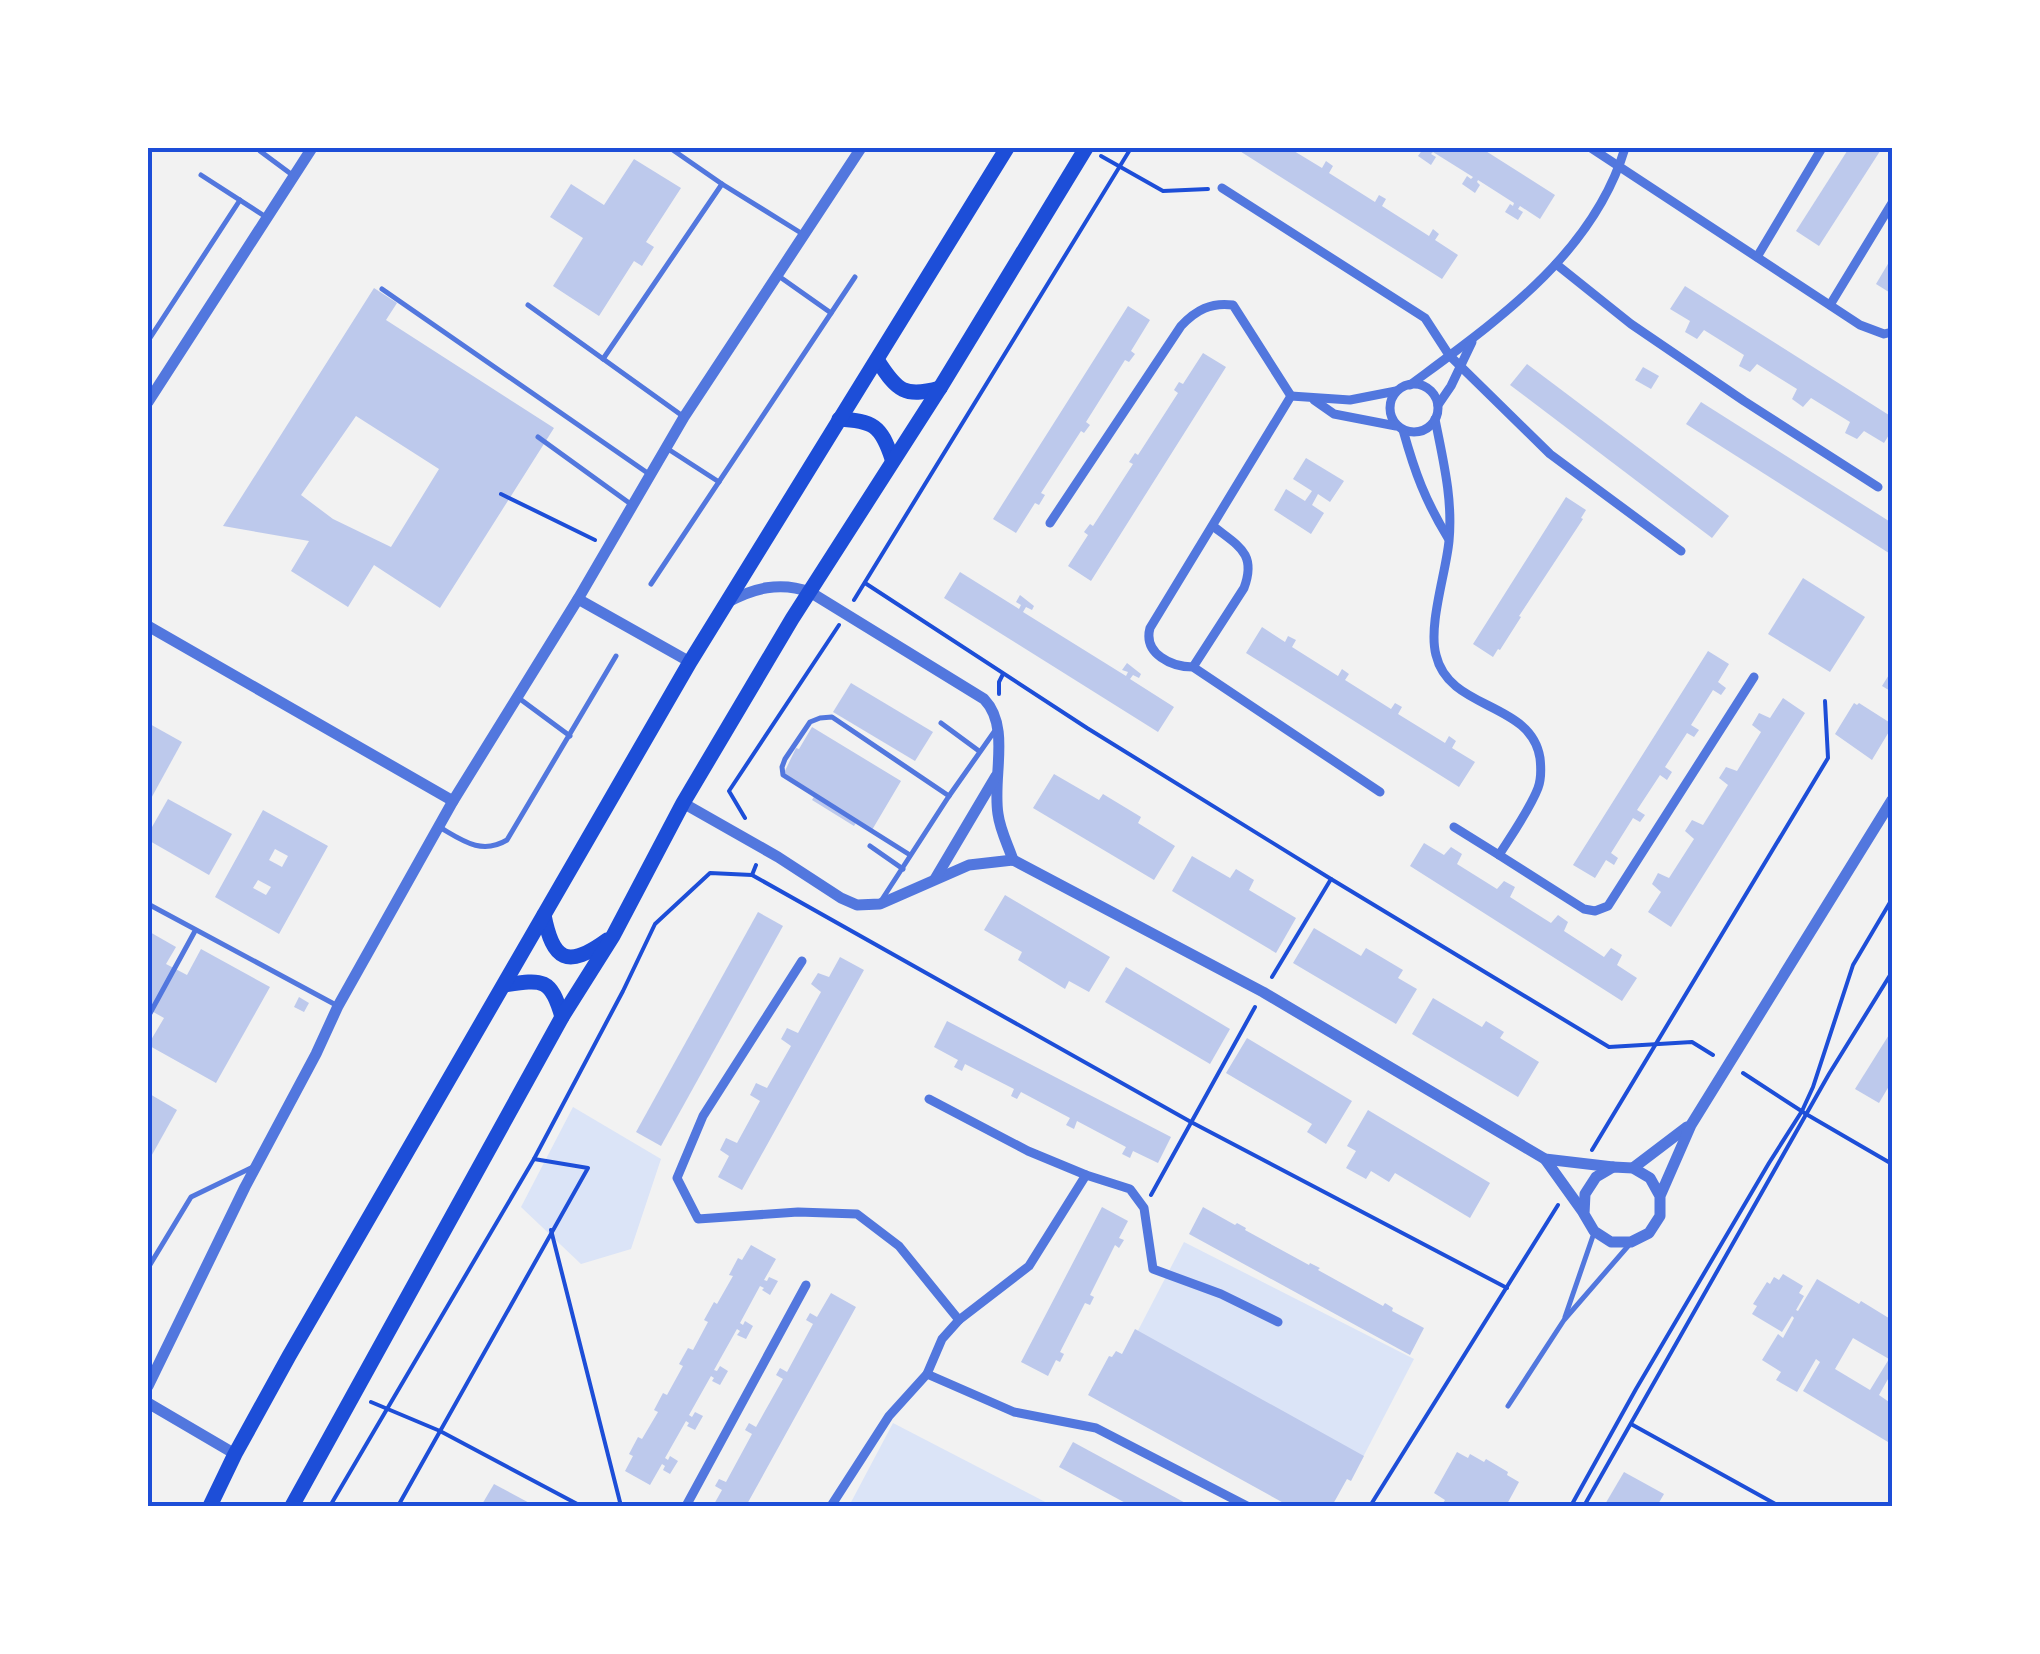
<svg xmlns="http://www.w3.org/2000/svg" width="2040" height="1654" font-family="'Golos Text',sans-serif">
<style>
.green{fill:#dbe4f7}
.building{fill:#bdc9ec;fill-rule:evenodd}
.lines{fill:none;stroke-linecap:round;stroke-linejoin:round}
.path{stroke:#1d4ed8;stroke-width:4}
.service{stroke:#5277de;stroke-width:5}
.minor{stroke:#5277de;stroke-width:9}
.tertiary{stroke:#5277de;stroke-width:11}
.primary{stroke:#1d4ed8;stroke-width:15}
.neatline{fill:none;stroke:#1d4ed8;stroke-width:4}
</style>
<rect width="100%" height="100%" fill="#f2f2f2"/>
<g class="green">
<path d="M573,1107L661,1159L631,1249L581,1264L521,1207Z"/>
<path d="M1184,1242L1414,1359L1361,1461L1131,1344Z"/>
<path d="M893,1423L1053,1506H849Z"/>
</g>
<g class="building">
<path d="M1235,148H1289L1322,168L1326,161L1333,166L1329,173L1375,202L1379,195L1386,199L1382,206L1429,236L1433,229L1439,234L1435,240L1458,255L1442,279Z"/>
<path d="M1428,148H1481L1555,195L1540,219L1520,206L1518,209L1523,212L1518,220L1505,212L1510,204L1513,206L1514,203L1489,187L1478,180L1477,182L1480,185L1475,193L1462,184L1467,176L1471,179L1473,177L1433,152L1431,154L1436,157L1431,165L1418,156L1423,149L1426,151Z"/>
<path d="M1849,148H1882L1819,246L1796,231Z"/>
<path d="M634,159L681,188L646,242L654,247L642,266L634,261L599,316L553,286L583,238L550,217L571,184L604,205Z"/>
<path d="M1892,257V294L1876,284Z"/>
<path d="M1685,286L1892,417V430L1884,443L1864,431L1857,439L1845,433L1850,422L1811,398L1803,407L1792,399L1797,389L1757,364L1750,372L1739,366L1744,355L1704,330L1697,339L1685,332L1690,321L1670,309Z"/>
<path d="M374,288L397,303L386,320L554,428L440,608L374,565L348,607L291,571L309,541L223,526ZM356,416L439,469L391,547L333,519L301,495Z"/>
<path d="M1128,306L1150,320L1131,351L1135,354L1129,362L1125,360L1086,422L1090,425L1084,433L1081,431L1041,493L1045,495L1039,505L1035,503L1016,533L993,519Z"/>
<path d="M1203,353L1226,367L1091,581L1068,566L1088,535L1084,532L1090,524L1093,526L1133,464L1129,462L1135,453L1138,455L1178,393L1174,390L1179,382L1183,384Z"/>
<path d="M1527,364L1729,516L1712,538L1510,385Z"/>
<path d="M1643,367L1659,376L1651,389L1635,380Z"/>
<path d="M1701,402L1892,523V555L1686,424Z"/>
<path d="M1306,458L1344,481L1330,502L1318,494L1312,505L1324,513L1311,534L1274,510L1286,489L1305,501L1312,491L1293,479Z"/>
<path d="M1566,497L1586,510L1581,518L1583,519L1519,616L1521,617L1500,650L1498,649L1493,657L1473,644Z"/>
<path d="M960,572L1019,609L1021,605L1016,602L1020,595L1034,606L1032,610L1026,607L1023,612L1126,676L1128,672L1122,670L1127,663L1141,674L1139,678L1133,675L1130,679L1174,707L1158,732L944,598Z"/>
<path d="M1803,578L1865,617L1830,672L1768,634Z"/>
<path d="M1262,627L1285,642L1288,636L1296,640L1292,647L1338,676L1342,669L1349,674L1345,680L1391,709L1395,703L1402,707L1398,714L1445,743L1449,736L1456,741L1452,748L1475,762L1459,787L1246,653Z"/>
<path d="M1708,651L1729,664L1718,682L1726,688L1721,695L1713,690L1691,725L1699,730L1694,737L1687,733L1665,767L1672,772L1667,780L1660,775L1637,810L1645,815L1640,822L1633,818L1611,853L1618,858L1614,865L1606,860L1595,878L1573,865Z"/>
<path d="M1892,670V692L1882,686Z"/>
<path d="M851,683L933,732L915,761L833,712Z"/>
<path d="M1783,698L1805,713L1671,927L1648,912L1661,892L1652,884L1658,873L1669,878L1694,839L1685,831L1692,820L1703,825L1728,785L1719,778L1726,767L1737,771L1761,732L1752,725L1759,713L1770,718Z"/>
<path d="M1854,703L1857,705L1859,703L1892,724V732L1890,730L1872,760L1835,734Z"/>
<path d="M148,723L182,742L148,804Z"/>
<path d="M812,727L901,781L872,830L857,821L854,826L812,800L815,795L783,775L796,748L799,749Z"/>
<path d="M1054,774L1099,800L1103,794L1141,817L1138,823L1175,846L1154,880L1033,808Z"/>
<path d="M168,799L232,834L209,875L148,840V834Z"/>
<path d="M263,810L328,846L279,934L215,897ZM275,849L288,856L282,867L269,860ZM258,880L271,887L266,895L253,888Z"/>
<path d="M1424,843L1444,855L1451,847L1462,854L1457,864L1497,889L1504,881L1515,887L1510,897L1551,923L1558,915L1568,922L1564,931L1604,957L1611,948L1622,955L1617,965L1637,978L1622,1001L1410,866Z"/>
<path d="M1192,856L1230,878L1236,869L1254,880L1249,890L1296,918L1276,953L1172,891Z"/>
<path d="M1005,895L1110,957L1089,992L1069,981L1065,989L1018,960L1022,952L984,930Z"/>
<path d="M758,912L783,926L661,1146L636,1132Z"/>
<path d="M1314,928L1361,956L1366,948L1403,970L1398,978L1417,989L1396,1024L1293,963Z"/>
<path d="M148,931L176,947L166,964L187,975L201,949L270,987L216,1083L148,1045L164,1018L148,1009Z"/>
<path d="M840,957L864,970L742,1190L718,1177L729,1156L720,1150L726,1138L737,1143L760,1101L750,1095L756,1083L767,1088L791,1046L781,1039L787,1028L798,1033L821,992L811,984L818,973L829,977Z"/>
<path d="M1126,967L1230,1029L1210,1064L1105,1002Z"/>
<path d="M299,997L309,1003L304,1012L294,1007Z"/>
<path d="M1433,998L1482,1027L1486,1021L1504,1032L1500,1038L1539,1062L1518,1097L1412,1034Z"/>
<path d="M947,1021L1171,1137L1158,1163L1133,1151L1130,1158L1122,1154L1126,1147L1077,1121L1074,1129L1066,1125L1070,1118L1021,1092L1017,1099L1011,1096L1014,1089L965,1064L962,1071L954,1067L958,1060L934,1047Z"/>
<path d="M1892,1030V1081L1879,1103L1855,1089Z"/>
<path d="M1247,1038L1352,1101L1326,1144L1307,1132L1312,1124L1226,1073Z"/>
<path d="M148,1093L177,1110L148,1162Z"/>
<path d="M1368,1110L1490,1183L1470,1218L1395,1173L1389,1182L1371,1171L1366,1179L1346,1168L1356,1151L1347,1146Z"/>
<path d="M1102,1207L1128,1221L1119,1238L1124,1240L1119,1248L1115,1245L1090,1295L1094,1297L1090,1305L1085,1303L1060,1352L1064,1354L1060,1362L1056,1360L1048,1376L1021,1362Z"/>
<path d="M1203,1207L1235,1225L1237,1223L1246,1228L1245,1230L1309,1265L1310,1263L1320,1268L1318,1270L1383,1306L1385,1303L1393,1308L1392,1311L1424,1328L1410,1355L1189,1234Z"/>
<path d="M751,1245L776,1259L764,1280L767,1281L769,1277L778,1281L770,1295L762,1290L764,1288L760,1286L740,1323L743,1325L745,1321L753,1326L746,1339L737,1335L740,1331L737,1329L714,1370L717,1371L720,1366L728,1371L720,1385L712,1381L714,1378L711,1376L689,1415L692,1417L695,1412L703,1416L695,1430L687,1426L689,1423L686,1421L665,1458L668,1460L670,1456L678,1461L670,1474L663,1470L665,1466L662,1464L650,1485L625,1471L633,1456L629,1454L638,1437L642,1439L658,1412L654,1410L663,1393L667,1395L683,1366L679,1364L688,1348L693,1350L708,1322L704,1320L714,1302L717,1304L733,1276L729,1275L738,1258L742,1260Z"/>
<path d="M1783,1274L1803,1286L1799,1293L1804,1296L1796,1310L1798,1311L1817,1279L1859,1304L1861,1301L1892,1320V1372L1879,1395L1892,1404V1435L1888,1442L1803,1391L1820,1362L1816,1359L1797,1392L1776,1380L1781,1372L1762,1360L1778,1334L1783,1338L1794,1318L1792,1316L1782,1332L1752,1314L1757,1306L1753,1304L1767,1282L1770,1284L1774,1277L1779,1280ZM1853,1338L1889,1359L1870,1390L1835,1369Z"/>
<path d="M831,1293L856,1307L746,1506H713L722,1490L715,1486L719,1479L726,1482L752,1434L745,1430L749,1423L756,1427L783,1379L776,1375L780,1368L787,1372L813,1324L806,1320L810,1313L817,1317Z"/>
<path d="M1135,1329L1364,1456L1351,1481L1347,1479L1332,1506H1289L1088,1395L1109,1356L1112,1357L1116,1351L1122,1354Z"/>
<path d="M1073,1442L1191,1506H1131L1059,1467Z"/>
<path d="M1457,1452L1468,1458L1470,1454L1484,1462L1486,1459L1508,1472L1507,1475L1519,1482L1506,1506H1441L1445,1500L1434,1493Z"/>
<path d="M1624,1472L1664,1494L1657,1506H1604Z"/>
<path d="M494,1484L535,1506H481Z"/>
</g>
<g class="lines">
<g class="path">
<path d="M1101,156L1163,191L1208,189"/>
<path d="M501,494L595,540"/>
<path d="M865,583L1087,728L1331,879L1609,1047L1692,1042L1713,1055"/>
<path d="M854,600L1131,148"/>
<path d="M999,694V682L1003,674"/>
<path d="M745,818L729,791L839,625"/>
<path d="M752,875L1191,1122L1507,1288"/>
<path d="M1272,977L1331,879"/>
<path d="M1743,1073L1806,1114L1892,1164"/>
<path d="M1592,1150L1828,758L1825,701"/>
<path d="M1151,1195L1255,1007"/>
<path d="M551,1230L621,1506"/>
<path d="M371,1402L440,1431L581,1506"/>
<path d="M1631,1424L1779,1506"/>
<path d="M330,1506L534,1159L623,991L655,924L710,873L752,875L756,865"/>
<path d="M398,1506L588,1168L534,1159"/>
<path d="M1370,1506L1558,1205"/>
<path d="M1571,1506L1636,1389L1769,1163L1802,1111L1813,1087L1853,965L1892,899"/>
<path d="M1584,1506L1829,1074L1892,972"/>
</g>
<g class="service">
<path d="M259,148L260,151L291,174"/>
<path d="M670,148L722,184L801,233"/>
<path d="M201,175L266,217"/>
<path d="M780,277L831,313"/>
<path d="M382,289L649,474"/>
<path d="M528,305L684,417"/>
<path d="M148,341L240,200"/>
<path d="M603,359L722,184"/>
<path d="M538,437L632,505"/>
<path d="M668,449L719,482"/>
<path d="M651,584L855,277"/>
<path d="M520,699L570,736"/>
<path d="M941,723L979,751"/>
<path d="M441,828C463,841 482,855 507,840L616,656"/>
<path d="M870,846L903,869"/>
<path d="M910,855L783,775L782,767L785,759L810,722L820,718L832,717L949,796"/>
<path d="M881,901L949,796L994,732"/>
<path d="M148,904L336,1005"/>
<path d="M148,1017L195,931"/>
<path d="M148,1268L191,1197L253,1167"/>
<path d="M1565,1317L1594,1233"/>
<path d="M1508,1406L1564,1320L1629,1245"/>
</g>
<g class="minor">
<path d="M1591,148L1860,325L1884,334L1892,332"/>
<path d="M1222,188L1425,318L1449,355L1550,454L1681,551"/>
<path d="M1757,257L1822,148"/>
<path d="M1556,264L1631,324L1744,401L1878,487"/>
<path d="M1830,305L1892,203"/>
<circle cx="1414" cy="408" r="24"/>
<path d="M1410,385C1495,322 1593,255 1625,148"/>
<path d="M1314,400L1334,414L1396,426"/>
<path d="M1438,405L1451,386L1472,342"/>
<path d="M1435,419C1443,460 1453,499 1449,541C1446,573 1428,625 1436,655C1449,711 1531,701 1540,758C1541,767 1541,780 1538,788C1530,809 1511,836 1499,855L1454,827"/>
<path d="M1403,430C1415,473 1425,500 1448,538"/>
<path d="M1050,523L1181,326C1196,310 1211,302 1233,305L1291,396"/>
<path d="M1193,667L1244,588C1257,553 1238,546 1213,526"/>
<path d="M1380,792L1193,667C1172,667 1143,654 1150,628L1291,396L1350,400L1396,391"/>
<path d="M1499,855L1584,909L1595,911L1608,906L1754,677"/>
<path d="M802,961L703,1116L677,1178L698,1219L798,1212L857,1214L899,1246L959,1320"/>
<path d="M1086,1175L1130,1189L1144,1208L1153,1269L1221,1294L1278,1322"/>
<path d="M927,1374L1014,1412L1096,1428L1247,1506"/>
<path d="M686,1506L806,1285"/>
<path d="M831,1506L889,1416L927,1374L942,1339L959,1320L1029,1266L1086,1175L1028,1151L929,1099"/>
</g>
<g class="tertiary">
<path d="M148,402L312,148"/>
<path d="M578,599L690,662"/>
<path d="M726,603C753,588 780,581 810,592L984,699C1011,727 992,777 998,814C1000,830 1008,845 1013,860"/>
<path d="M148,626L453,801"/>
<path d="M683,803L778,857L841,898L857,905L880,904L969,865L1013,860"/>
<path d="M1013,860L1263,992L1545,1159L1613,1167"/>
<path d="M935,879L996,776"/>
<path d="M1545,1159L1583,1212"/>
<path d="M1633,1168L1687,1127"/>
<path d="M1660,1196L1650,1178L1633,1168L1613,1167L1596,1177L1585,1194L1584,1214L1594,1231L1611,1242H1631L1649,1233L1660,1216V1196L1691,1125L1892,800"/>
<path d="M148,1386L245,1187L316,1054L338,1006L453,801L578,599L684,417L861,148"/>
<path d="M148,1403L235,1454"/>
</g>
<g class="primary">
<path d="M878,361C897,391 905,398 940,388"/>
<path d="M839,419C873,421 881,425 892,459"/>
<path d="M544,915C553,961 567,969 607,940"/>
<path d="M505,985C543,979 551,978 562,1017"/>
<path d="M210,1506L235,1454L289,1356L690,662L1007,148"/>
<path d="M292,1506L562,1017L613,936L683,803L792,619L940,388L1086,148"/>
</g>
</g>
<rect width="2040" height="1654" fill="none" stroke="#ffffff" stroke-width="300"/>
<rect x="150" y="150" width="1740" height="1354" class="neatline"/>
</svg>
